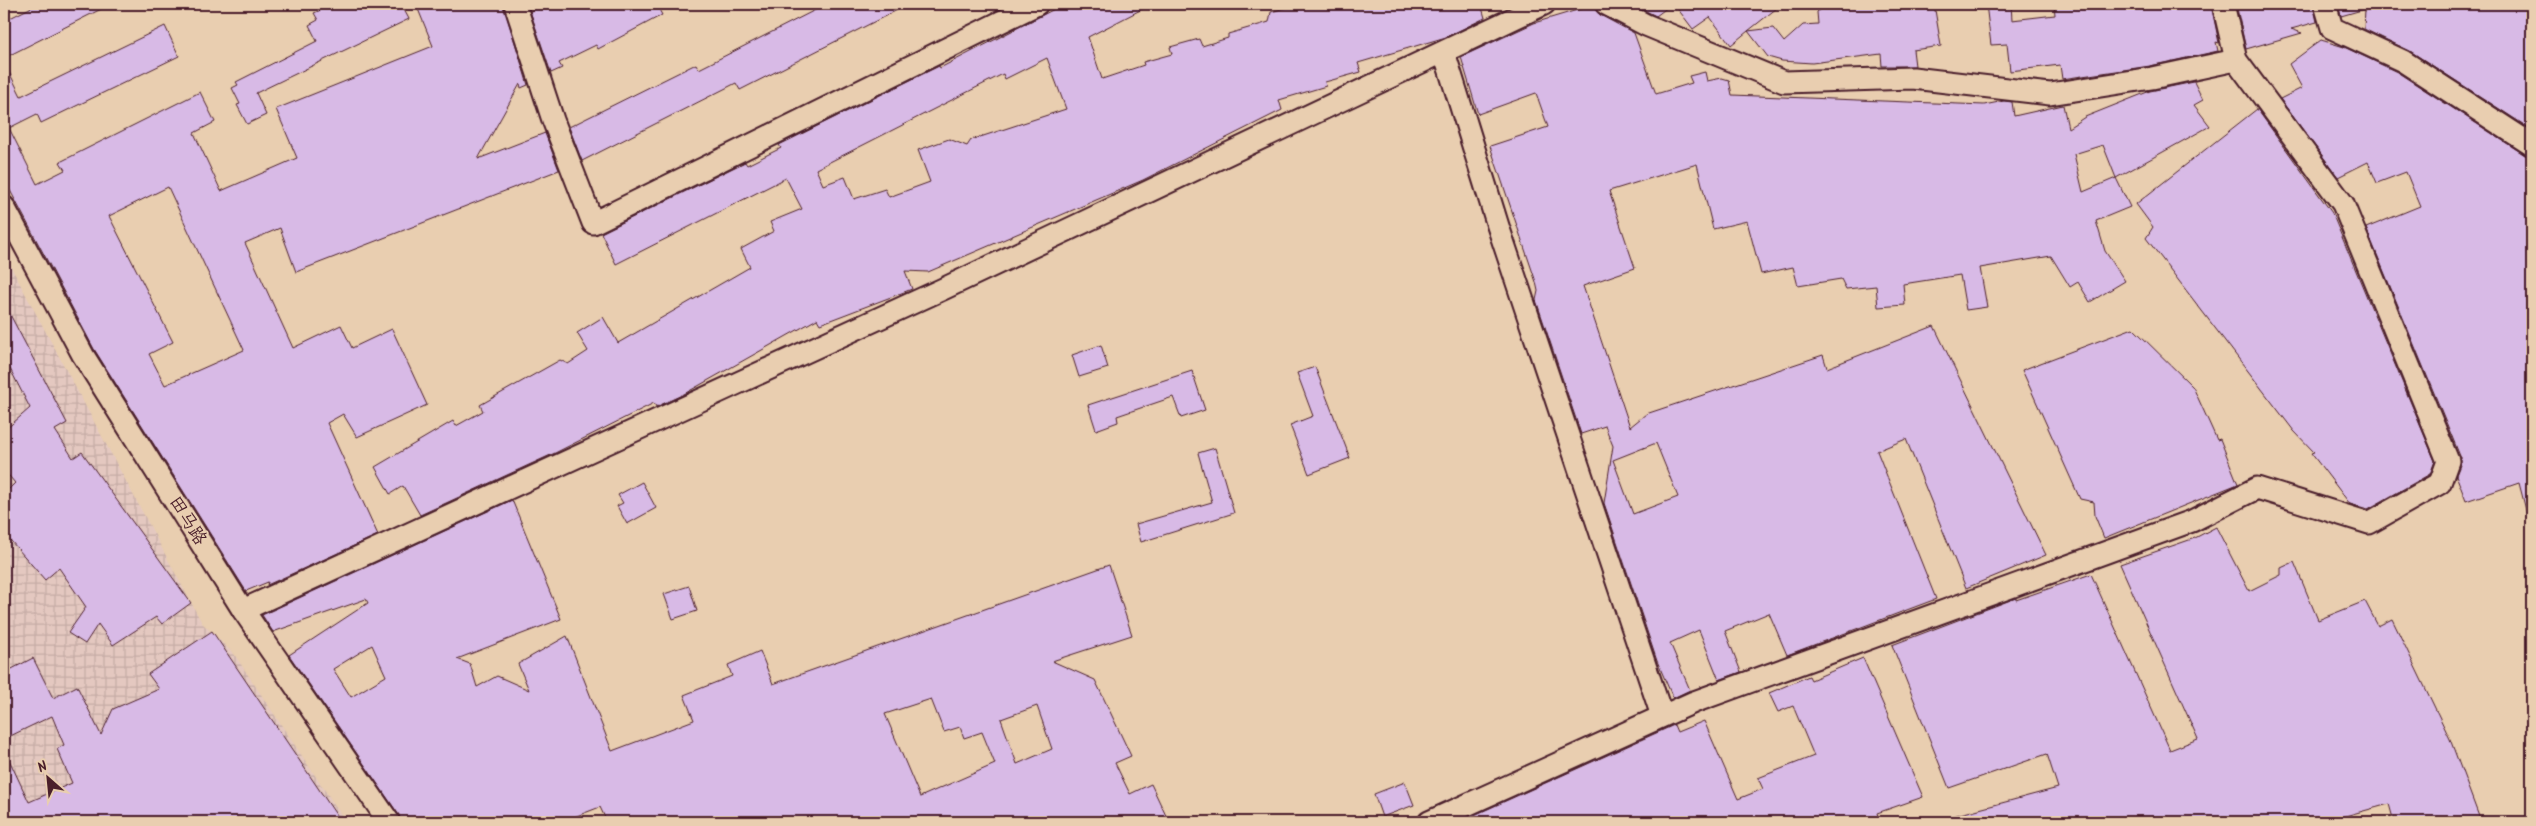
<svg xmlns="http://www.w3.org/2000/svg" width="2536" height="826" font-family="Kalam,'LXGW WenKai TC',sans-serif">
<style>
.industrial{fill:url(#industrial-grid)}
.building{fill:#d8bae6;stroke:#4a1f2b;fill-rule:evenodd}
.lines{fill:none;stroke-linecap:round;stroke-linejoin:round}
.minor-casing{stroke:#4a1f2b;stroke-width:25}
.minor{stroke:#e9ceb0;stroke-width:21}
.labels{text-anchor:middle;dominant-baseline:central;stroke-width:4;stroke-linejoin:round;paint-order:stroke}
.street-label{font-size:18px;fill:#4a1f2b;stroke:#e9ceb0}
</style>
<defs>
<pattern id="industrial-grid" width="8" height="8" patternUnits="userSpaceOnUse" patternTransform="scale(1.25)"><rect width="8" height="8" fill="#e4c8c0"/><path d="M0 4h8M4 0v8" fill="none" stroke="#c5aba5"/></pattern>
</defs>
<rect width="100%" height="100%" fill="#e9ceb0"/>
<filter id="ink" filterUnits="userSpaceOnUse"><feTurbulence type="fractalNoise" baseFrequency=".02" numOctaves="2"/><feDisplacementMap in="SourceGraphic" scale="10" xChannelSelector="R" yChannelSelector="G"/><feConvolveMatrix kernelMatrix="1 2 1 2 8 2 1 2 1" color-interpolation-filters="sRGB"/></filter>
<g filter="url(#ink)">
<path class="industrial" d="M4,254L202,623L234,654L346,822H4Z"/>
<g class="building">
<path d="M38,4H111L4,58V21Z"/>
<path d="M334,4H401L409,19L256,93L266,115L247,124L237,105L240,104L232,88L238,85L236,82L317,41L309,25L318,20L314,13Z"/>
<path d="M431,4H503L528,85L521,88L520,84L478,159L545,133L559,170L296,272L280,228L245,243L293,348L341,325L352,348L392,329L427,405L357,437L343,414L327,423L378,535L267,585L268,582L246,591L94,349L4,179V62L21,96L165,26L179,56L41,123L37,114L9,128L37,184L65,170L60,162L200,92L215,122L194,133L221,191L297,158L276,109L433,46L418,9ZM168,187L244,350L165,385L149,354L173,342L109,216Z"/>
<path d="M544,4H656L662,15L598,49L596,45L559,63L562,68L551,73L530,11Z"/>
<path d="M827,4H909L740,90L736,83L582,161L569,127L696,64L699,69Z"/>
<path d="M1064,4H1152L1088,37L1102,79L1144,65L1143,62L1172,54L1170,47L1199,39L1202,46L1228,38V34L1269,22L1271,12L1298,4H1481L1485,18L1446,37L1358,63L1361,72L1325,82L1326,86L1279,100L1282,110L1143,180L928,272L905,271L912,289L820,324L817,319L684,394L656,407L654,403L555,453L420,515L403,486L390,494L375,467L453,421L456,426L483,411L480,405L560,360L568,364L588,351L577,333L603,317L618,343L750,267L741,249L774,231L770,222L802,209L786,178L616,264L601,233L745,162L747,165L781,148L779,145L939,66L940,68ZM1047,58L1066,109L971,140L967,146L949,139L918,150L930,182L889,197L885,189L854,199L845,177L823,185L816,169L1003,74L1005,79Z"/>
<path d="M1632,4H1672L1656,16Z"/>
<path d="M1674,4H1782L1748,31L1773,28L1784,42L1803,25L1818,24L1817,12L1826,4H1934L1941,46L1913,50L1915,66H1882L1881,54L1812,63L1782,61L1768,57L1748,31L1731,45L1710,17L1693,29Z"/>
<path d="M1986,4H2011L2012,20L2055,15L2054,4H2211L2219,43L2216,42L2218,51L2150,66L2062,79L2060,65L2010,71L2007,44L1991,45Z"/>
<path d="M2236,4H2313L2317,22L2291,29L2302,33L2246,49Z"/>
<path d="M2338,4H2532V130L2410,51L2364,29L2365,9L2341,16Z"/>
<path d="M1594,5L1600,15L1634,33L1656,94L1692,83L1689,76L1705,72L1707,81L1722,78L1729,80L1732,95L1984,105L2004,101L2012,102L2014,116L2063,105L2068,128L2085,117L2150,91L2194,82L2203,100L2194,105L2210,126L2116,178L2130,207L2096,221L2105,251L2125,281L2090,302L2078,282L2070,287L2051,256L1980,268L1987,307L1966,310L1960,275L1903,284L1905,305L1878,307L1876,286L1846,289L1841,279L1798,286L1793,267L1761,274L1747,221L1713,229L1697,164L1609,191L1635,268L1583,286L1630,427L1646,414L1823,355L1827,368L1934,326L2046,555L1966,588L1906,439L1877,451L1936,599L1787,655L1769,613L1725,631L1741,672L1719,680L1699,630L1670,643L1690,690L1673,698L1657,661L1604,503L1613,446L1605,426L1581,434L1536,300L1538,291L1536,282L1490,146L1548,127L1536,93L1478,114L1461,57L1534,23ZM2103,145L2116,178L2083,192L2074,154ZM1656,443L1678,497L1633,514L1613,460Z"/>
<path d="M2321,40L2344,47L2397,72L2525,155L2532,157V513L2527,514L2519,483L2466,501L2456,475L2460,465V456L2366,228L2420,206L2406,172L2377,183L2368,162L2338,177L2280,99L2302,88L2289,64Z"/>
<path d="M2257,109L2332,213L2435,461L2430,474L2368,509L2350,504L2311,453L2314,452L2294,431L2146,238L2153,227L2136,204Z"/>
<path d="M4,303L67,423L55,430L73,458L82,452L191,603L162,624L156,617L113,645L98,624L85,644L68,633L86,607L59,568L45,580L4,533V494L15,483L4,470V431L30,408L4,357Z"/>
<path d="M2133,328L2193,387L2217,440L2220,439L2238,484L2104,538L2095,516L2094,502L2080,499L2022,370Z"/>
<path d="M1101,345L1108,368L1079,377L1072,355Z"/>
<path d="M1315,367L1350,458L1309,474L1290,425L1313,416L1297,373Z"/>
<path d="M1192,371L1205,410L1181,418L1173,397L1117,416L1118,422L1096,430L1088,405Z"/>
<path d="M1215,448L1234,513L1141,542L1136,524L1212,502L1198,453Z"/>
<path d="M642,482L656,508L627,524L617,506L623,503L618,495Z"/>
<path d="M512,500L561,619L457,659L470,664L477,687L497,676L529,690L518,664L567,636L612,751L694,720L684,695L732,676L728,665L760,651L773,684L1109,565L1132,635L1052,661L1095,680L1131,756L1115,763L1130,794L1151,784L1169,822H1109L1107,816L1092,822H607L600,807L561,822H401L399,815L289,655L368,603L366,599L273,632L262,615ZM372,645L386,676L351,697L333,669ZM931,699L944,732L960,727L964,738L982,732L995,764L920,797L885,714ZM1037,706L1052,749L1017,764L1001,719Z"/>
<path d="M2216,527L2249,591L2281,575V568L2294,562L2318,620L2365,601L2378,626L2392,619L2450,739L2481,822H2394L2389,804L2323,822H1949V817L2058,788L2047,754L1949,788L1892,645L2016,598V600L2091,574L2170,750L2198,739L2120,564L2195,538Z"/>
<path d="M689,586L697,611L673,619L664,594Z"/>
<path d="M212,631L341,822H4V749L29,802L72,783L57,749L64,745L52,716L4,739V673L33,658L53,698L77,686L101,735L113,709L159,689L148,674Z"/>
<path d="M1863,658L1923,797L1877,813L1880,822H1459L1674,725L1677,732L1704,721L1738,799L1763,789L1758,778L1814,756L1793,706L1778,712L1769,693L1809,676L1811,680Z"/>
<path d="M1405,782L1414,805L1382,817L1374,794Z"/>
</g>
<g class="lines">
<g class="minor-casing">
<g id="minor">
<path d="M515,4L553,120L593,223L1037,4"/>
<path d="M1606,4L1646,25L1784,82L1913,78L2050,94L2152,78L2236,60"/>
<path d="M2325,4L2332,28L2403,61L2532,145"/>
<path d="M1444,52L1498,226L1662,716"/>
<path d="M4,207L83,355L243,610L389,822"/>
<path d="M243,610L943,289L1544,4"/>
<path d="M1429,822L1694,702L2192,521L2257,488L2369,523L2440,483L2448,461L2343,204L2236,60L2223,4"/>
</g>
</g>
<use href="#minor" class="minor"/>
</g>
</g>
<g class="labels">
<g class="street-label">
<text transform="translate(187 521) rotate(58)">田马路</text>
</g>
</g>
<rect width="2536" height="826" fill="none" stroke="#e9ceb0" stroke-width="20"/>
<rect x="10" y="10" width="2516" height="806" fill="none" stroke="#4a1f2b" stroke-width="2" filter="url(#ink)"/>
<g transform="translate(48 778) rotate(333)" stroke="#e9ceb0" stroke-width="4" paint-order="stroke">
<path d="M0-4L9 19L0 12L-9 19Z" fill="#4a1f2b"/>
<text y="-8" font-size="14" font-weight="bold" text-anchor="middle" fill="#4a1f2b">N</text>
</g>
</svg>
